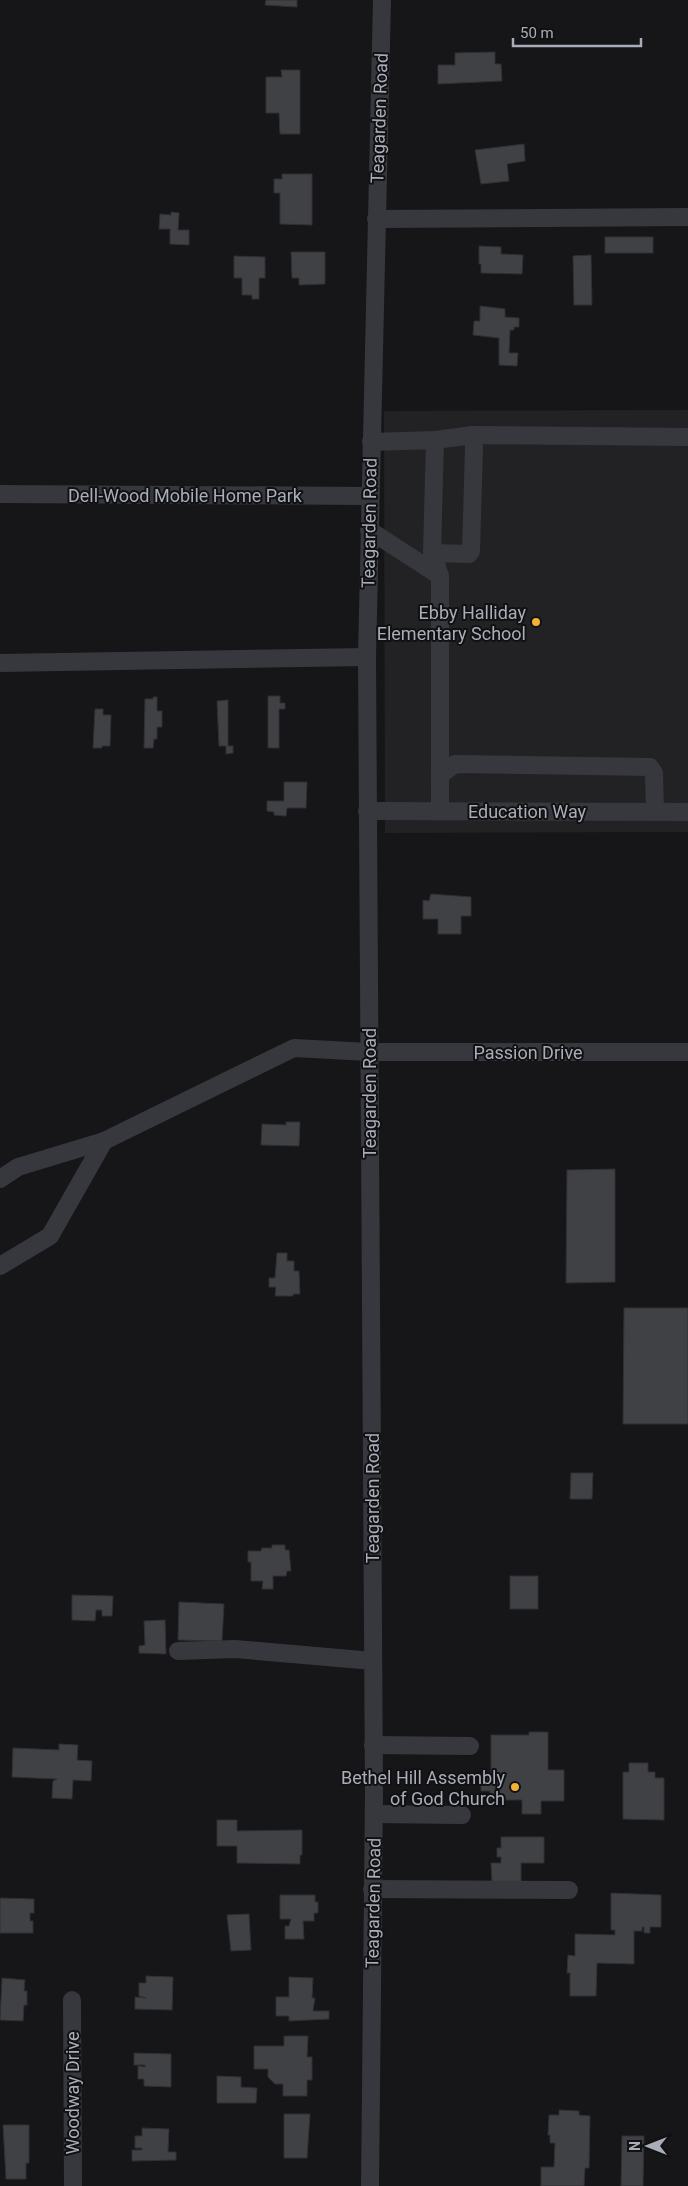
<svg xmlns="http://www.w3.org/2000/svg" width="688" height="2186" font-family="Roboto,sans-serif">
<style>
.built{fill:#222225}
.building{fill:#404145;stroke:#303034}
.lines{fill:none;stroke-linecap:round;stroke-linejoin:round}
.minor{stroke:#37383d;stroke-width:18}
.poi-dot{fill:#f2b134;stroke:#111113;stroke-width:2}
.labels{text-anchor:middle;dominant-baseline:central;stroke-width:4;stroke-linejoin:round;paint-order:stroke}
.street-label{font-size:18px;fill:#a8adb8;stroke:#111113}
.poi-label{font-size:18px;fill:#a8adb8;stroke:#111113;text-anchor:end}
</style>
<rect width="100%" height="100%" fill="#161618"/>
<path class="built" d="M688,410V832L385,833L384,411Z"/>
<g class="building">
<path d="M266,0H297V7L265,5Z"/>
<path d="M495,52V64H501L502,81L438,84V65H455V53Z"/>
<path d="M281,70H300V134H280L279,113H266V77H282Z"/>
<path d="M524,144L525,161L507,164L509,181L481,184L475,150Z"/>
<path d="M282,174H312V225L280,224V193H274V179H282Z"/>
<path d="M171,212L179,213L178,230H189V245L170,244V229H159L160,214L171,215Z"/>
<rect x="605" y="237" width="48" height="16"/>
<path d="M479,246L501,247V254L523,255L522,274L481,273V264H479Z"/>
<path d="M291,252H325V284L299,285V278H292Z"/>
<path d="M591,255L592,305H574L573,256Z"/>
<path d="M234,256L265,257V278H259V299H252V295H242V278H234Z"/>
<path d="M480,306L505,309V317L519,318V327H514V330H510L509,353H518L517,366L499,365V338L473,335L474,321H480Z"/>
<path d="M268,696H280V703H285V709H279V748H268Z"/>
<path d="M153,697H157V711H162V727H157V739H154L153,748H144L145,699H153Z"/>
<path d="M228,700V746H233V753L226,754V746H219L217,701Z"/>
<path d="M95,709H103V715H111L110,746H102V748H93Z"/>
<path d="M284,782H307L306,808H287L286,816L274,815V812L267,811V801H284Z"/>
<path d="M431,894L471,897V916H461V934H438V919H423V900L429,901Z"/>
<path d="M286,1122H300L299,1146L261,1145L262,1124L286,1125Z"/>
<path d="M615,1169V1282L566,1283L567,1170Z"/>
<path d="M277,1253H287V1261H294V1271H299L300,1294H293V1296H275L276,1287H269V1278H275Z"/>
<path d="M624,1308H688V1424H623Z"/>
<path d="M571,1473H593L592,1499H570Z"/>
<path d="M272,1545H285V1550H289L291,1571H287L286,1576H273V1589H262L263,1581H251V1562H248V1551H261L262,1548H272Z"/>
<rect x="510" y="1576" width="28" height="33"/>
<path d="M72,1595L113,1596L112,1616H102V1610H96L95,1621L72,1620Z"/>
<path d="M179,1602L224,1604L222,1641L178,1640Z"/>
<path d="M165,1620L166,1654L139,1653V1646L145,1645L144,1621Z"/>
<path d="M529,1732H548V1770H564V1801H541V1814H522V1800H490V1791H481V1778H491V1735H529Z"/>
<path d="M59,1744L78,1745L77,1760L92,1761L91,1781L73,1780L72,1799L52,1798L53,1781L57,1779L12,1777L13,1748L59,1750Z"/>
<path d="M629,1763H648V1772H655V1778H664V1820L623,1819V1772H629Z"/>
<path d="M217,1820H237V1831L302,1830V1855H300V1864L237,1863V1846H217Z"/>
<path d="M501,1837H544V1863H521V1883H492L491,1863H501V1857H497V1848H501Z"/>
<path d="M611,1893L661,1895V1927H650V1933H644V1927H642V1931H634V1964L597,1963L596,1996H570V1973H567L568,1955L575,1956V1934L615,1935V1930H611Z"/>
<path d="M280,1895H315V1902H318V1913H314V1921H303L304,1939H285V1926H289L291,1919H280Z"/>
<path d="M0,1898L34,1899V1913H30V1921H33V1933H0Z"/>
<path d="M249,1914L251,1950L231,1951L227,1915Z"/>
<path d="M146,1976L173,1977L172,2010L135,2009V1997L146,1998L139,1996V1983H146Z"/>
<path d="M289,1977L313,1978L312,1998H315L313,2011H329V2019L289,2021V2016H276V1997H289Z"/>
<path d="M2,1978L25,1980L24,1991H27V2005H24L23,2021L0,2020Z"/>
<path d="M284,2036H308L307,2057H312V2080H307V2096H283V2084H275L268,2077V2069H254V2046H284Z"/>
<path d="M134,2053L171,2054V2087L144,2086V2079H138V2066L145,2067V2065H134Z"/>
<path d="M217,2076L241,2077V2087L257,2088L256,2103H217Z"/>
<path d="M559,2110L579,2111V2115L590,2116L589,2168H585L584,2186H541V2167H554L555,2143H550V2135H548L549,2115H559Z"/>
<path d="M284,2114H310L307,2158H284Z"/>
<path d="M3,2125H29V2163H26V2179H6Z"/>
<path d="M142,2128L169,2129L168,2152H176V2160L132,2161V2150H142V2148H135V2136H142Z"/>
<path d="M622,2136H644L643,2186H621Z"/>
</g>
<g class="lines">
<g class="minor">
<path d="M376,219L688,217"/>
<path d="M435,440L432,553L440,576V811"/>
<path d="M371,442L435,440L473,435L688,437"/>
<path d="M0,494L370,496"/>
<path d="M369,530L440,576"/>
<path d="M432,553L469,554L471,551L474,448L473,435"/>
<path d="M0,663L367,657"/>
<path d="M440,775L455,764L650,767L654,773L655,812"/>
<path d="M367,811L688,812"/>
<path d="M0,1179L18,1167L104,1141L294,1048L369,1052H688"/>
<path d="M0,1266L50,1236L104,1141"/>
<path d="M178,1651L235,1649L373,1661"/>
<path d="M373,1745L470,1746"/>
<path d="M374,1814L462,1815"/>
<path d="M372,1889L569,1890"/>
<path d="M72,2000L73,2186"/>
<path d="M370,2186L374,1792L367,657L382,0"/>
</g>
</g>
<g class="poi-dot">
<circle cx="536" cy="622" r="5"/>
<circle cx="515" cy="1787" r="5"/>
</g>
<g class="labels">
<g class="street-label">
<text transform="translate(379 118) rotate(-88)">Teagarden Road</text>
<text x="185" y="495">Dell-Wood Mobile Home Park</text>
<text transform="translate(369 523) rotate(-89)">Teagarden Road</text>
<text x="527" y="811">Education Way</text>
<text x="528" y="1052">Passion Drive</text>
<text transform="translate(369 1093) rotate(-90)">Teagarden Road</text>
<text transform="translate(372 1498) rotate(-90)">Teagarden Road</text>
<text transform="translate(373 1903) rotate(-89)">Teagarden Road</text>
<text transform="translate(72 2093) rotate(-90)">Woodway Drive</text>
</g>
<g class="poi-label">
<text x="526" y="612">Ebby Halliday<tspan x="526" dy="21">Elementary School</tspan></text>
<text x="505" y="1777">Bethel Hill Assembly<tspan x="505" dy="21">of God Church</tspan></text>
</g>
</g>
<g transform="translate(648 2146) rotate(270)" stroke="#111113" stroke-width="4" paint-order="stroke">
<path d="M0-4L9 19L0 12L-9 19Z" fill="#a8adb8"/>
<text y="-8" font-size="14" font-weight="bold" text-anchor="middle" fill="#a8adb8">N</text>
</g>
<path d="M513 38v8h128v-8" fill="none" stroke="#a8adb8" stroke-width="2.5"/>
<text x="520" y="38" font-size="15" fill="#a8adb8" stroke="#111113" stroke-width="4" paint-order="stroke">50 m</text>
</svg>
